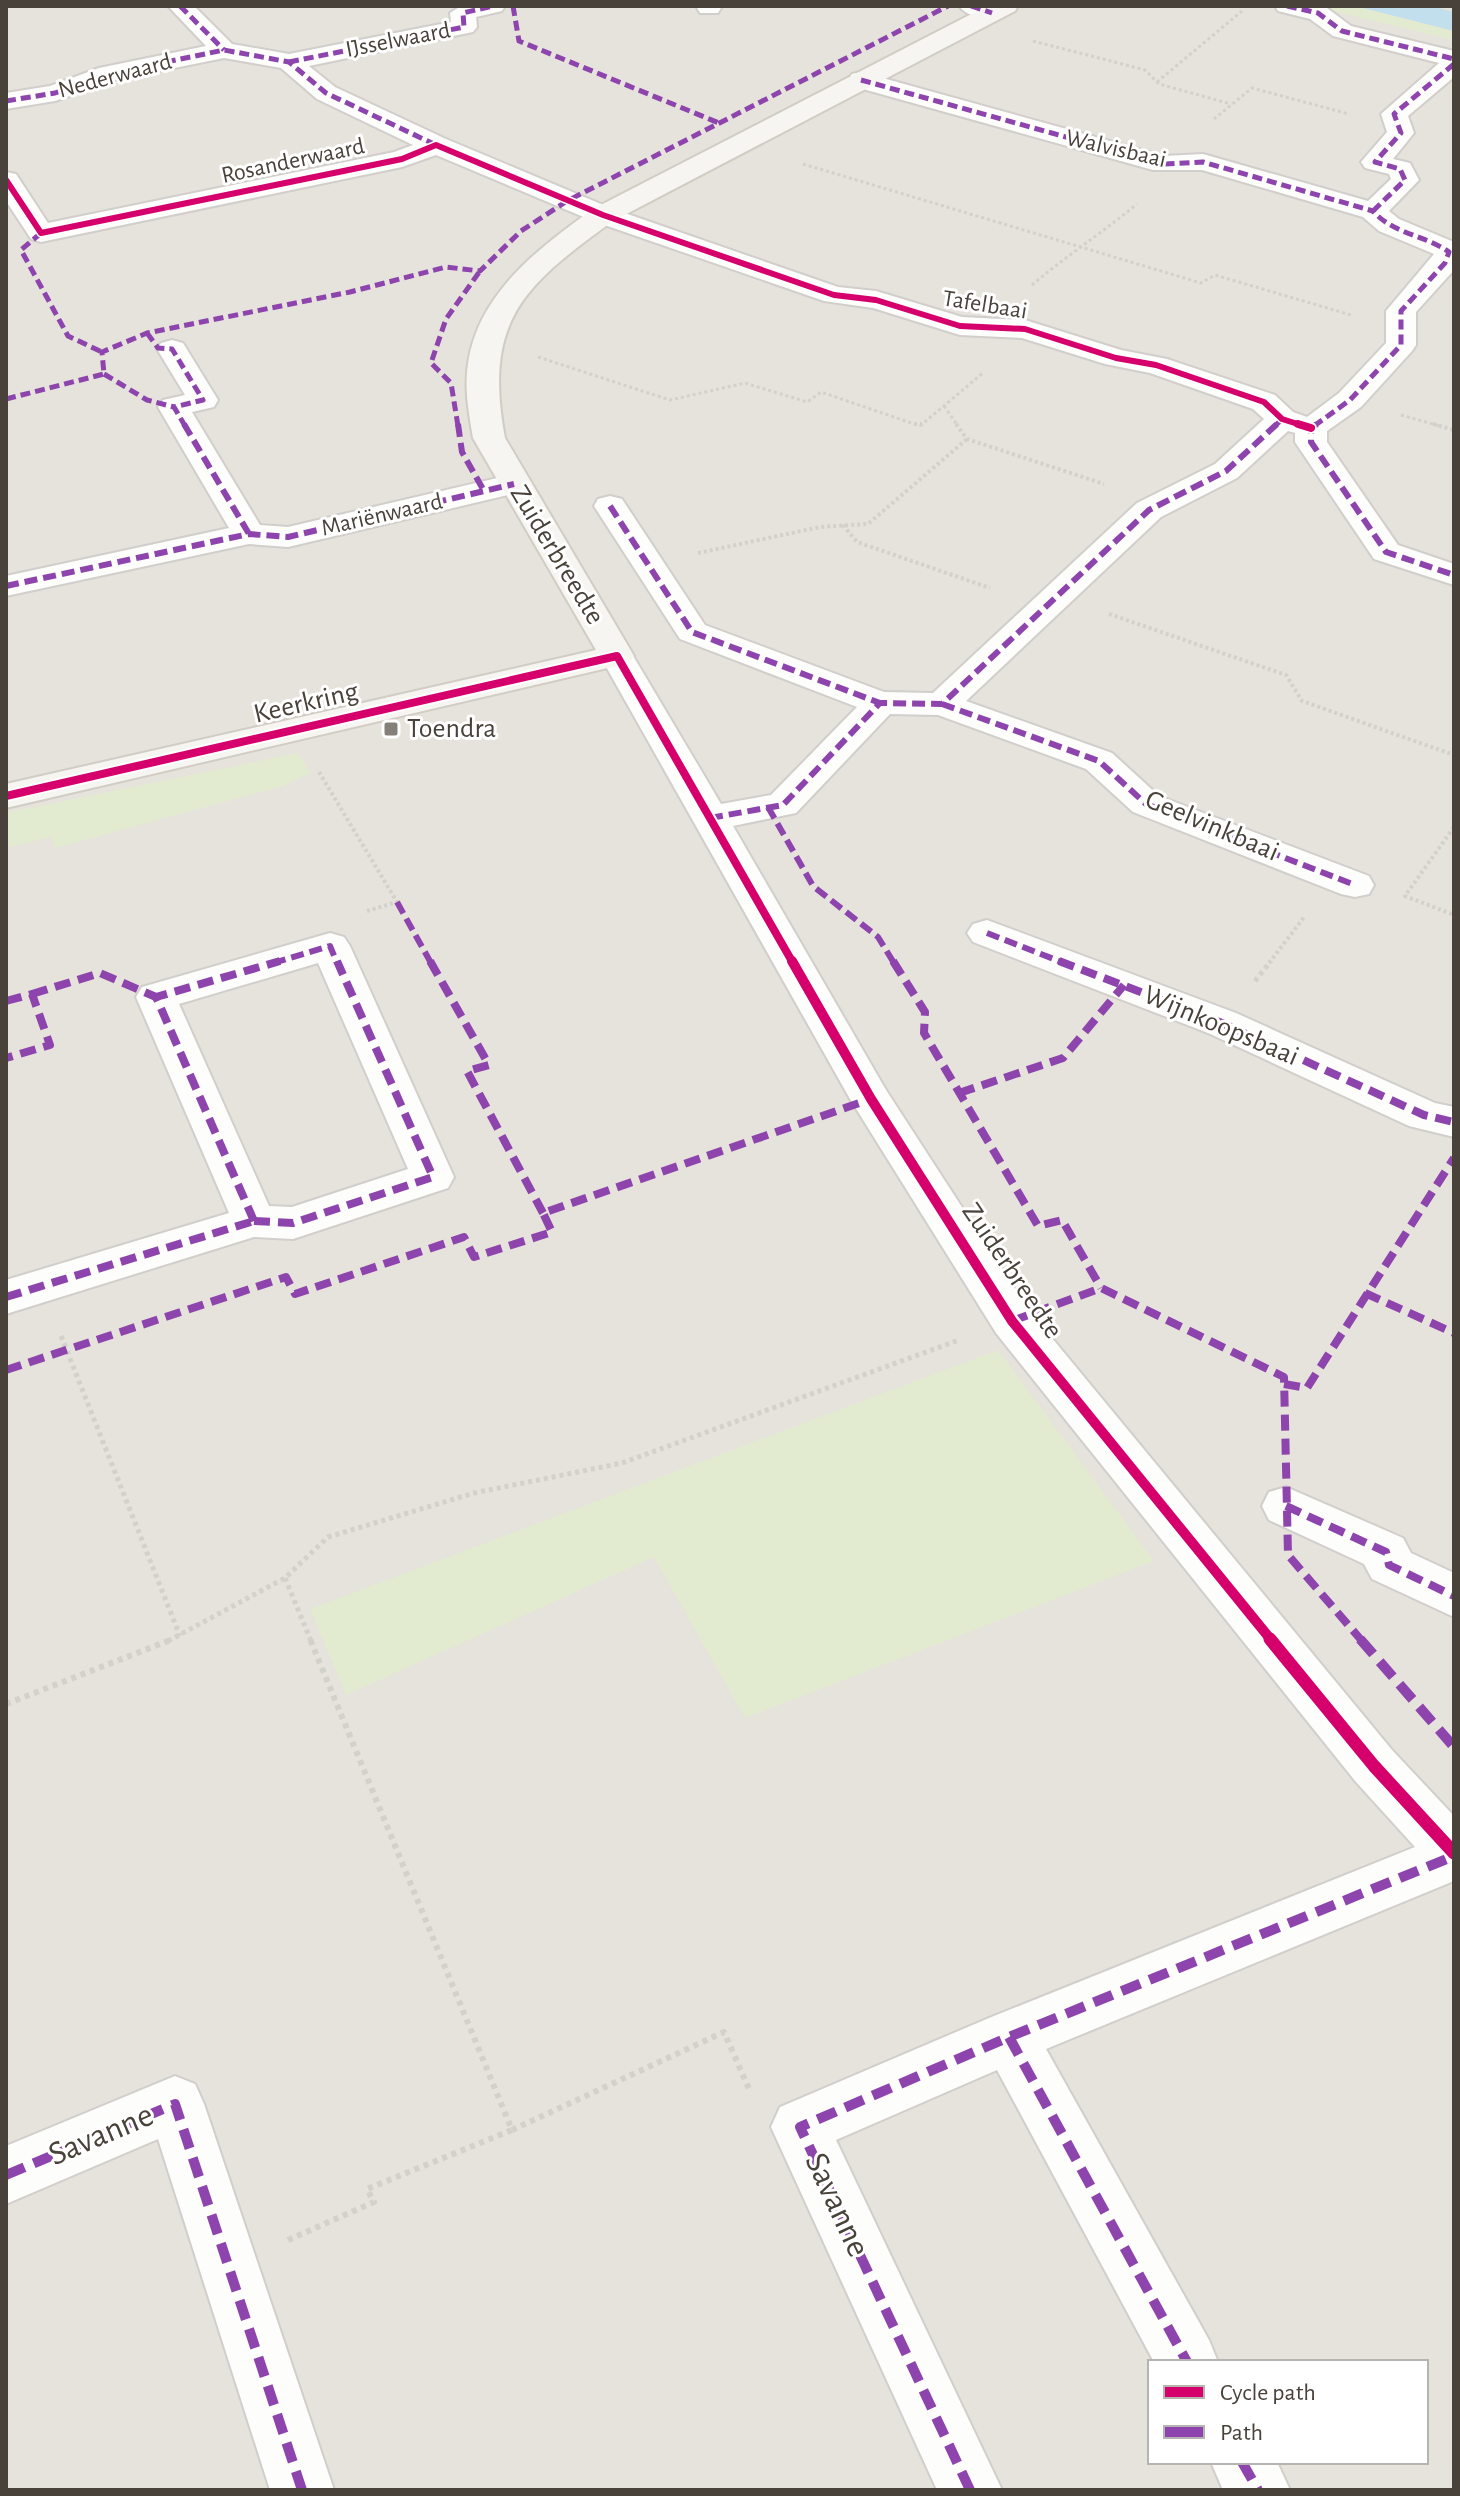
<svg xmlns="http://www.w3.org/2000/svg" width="1460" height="2496" font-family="'Alegreya Sans',sans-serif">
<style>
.residential{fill:#e6e2dc;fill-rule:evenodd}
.green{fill:#e2ebd0}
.water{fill:#c2dfed}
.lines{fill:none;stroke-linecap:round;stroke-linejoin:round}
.street-casing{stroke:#d1cecb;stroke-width:4}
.secondary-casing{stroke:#d1cdc5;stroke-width:4}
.path-far3{stroke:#d3d1cc;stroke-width:3;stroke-dasharray:3 3;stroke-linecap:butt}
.path-far2{stroke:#d3d1cc;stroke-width:4;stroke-dasharray:3 3;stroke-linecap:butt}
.path-far1{stroke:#d3d1cc;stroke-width:5;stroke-dasharray:4 4;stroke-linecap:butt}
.path{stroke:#d3d1cc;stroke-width:6;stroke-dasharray:5 5;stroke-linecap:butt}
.street{fill:#fdfdfc;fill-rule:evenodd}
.secondary{fill:#f6f5f1;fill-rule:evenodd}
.quiet-far3{stroke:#8e44ad;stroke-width:5;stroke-dasharray:10 5;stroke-linecap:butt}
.quiet-far2{stroke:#8e44ad;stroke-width:6;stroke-dasharray:13 6;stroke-linecap:butt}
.quiet-far1{stroke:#8e44ad;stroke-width:8;stroke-dasharray:16 8;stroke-linecap:butt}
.quiet{stroke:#8e44ad;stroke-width:10;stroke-dasharray:20 10;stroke-linecap:butt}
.cycleway-far3-casing{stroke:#fff;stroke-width:9}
.cycleway-far2-casing{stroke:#fff;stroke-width:12}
.cycleway-far1-casing{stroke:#fff;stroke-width:15}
.cycleway-casing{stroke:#fff;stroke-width:18}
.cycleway-far3{stroke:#d6006c;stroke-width:6}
.cycleway-far2{stroke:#d6006c;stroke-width:8}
.cycleway-far1{stroke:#d6006c;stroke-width:10}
.cycleway{stroke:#d6006c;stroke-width:13}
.poi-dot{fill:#847f79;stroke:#fff;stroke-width:3}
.labels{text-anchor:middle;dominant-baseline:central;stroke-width:6;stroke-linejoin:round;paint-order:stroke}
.far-street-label{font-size:24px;fill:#49423a;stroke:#fff}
.street-label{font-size:28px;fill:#49423a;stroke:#fff}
.poi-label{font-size:28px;fill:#49423a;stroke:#fff;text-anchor:start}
.near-street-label{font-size:34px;fill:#49423a;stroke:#fff}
</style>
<rect width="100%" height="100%" fill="#f3f1ee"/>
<path class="residential" d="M6,6H1454V2490H6ZM1150,2362H1426V2462H1150Z"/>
<g class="green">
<path d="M1312,6H1355L1454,31V40Z"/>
<path d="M298,753L310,773L283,786L55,848L51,837L6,848V813Z"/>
<path d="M998,1350L1154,1561L745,1718L654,1557L346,1695L310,1609Z"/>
</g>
<path class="water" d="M1355,6H1430L1454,12V31Z"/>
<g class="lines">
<g class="street-casing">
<g id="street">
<path d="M168,6H194L232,44L289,54L451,22L450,13L461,6H505L502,11L476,17L477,27L473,32L309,66L335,87L446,139L613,209L838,287L876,291L962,317L1025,320L1121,350L1167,359L1275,395L1293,412L1307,417L1339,393L1386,343V311L1434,254L1379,231L1363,217L1202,170H1153L852,86L848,80L852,74L861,72L1164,156L1203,154L1368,201L1391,179L1389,174L1365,168L1361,162L1387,132L1381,114L1439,63L1333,36L1310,19L1278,11L1275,6L1327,8L1351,26L1454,51V77L1408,116L1414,133L1393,159L1410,163L1419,180L1389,211L1399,219L1454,242V270L1416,312V345L1412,351L1361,407L1327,431V442L1398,545L1454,564V585L1374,559L1295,442V433L1288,431L1237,478L1161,517L966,701L1112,753L1159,796L1369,876L1374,885L1369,894L1355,897L1341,894L1133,812L1086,769L938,715L890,714L796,813L733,826L886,1090L1028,1309L1392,1750L1454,1816V1881L1046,2049L1209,2340L1218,2362H1154L997,2070L836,2140L1002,2490H937L771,2127L780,2107L989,2018L1415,1847L1356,1782L996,1333L850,1099L600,656L605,649L617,646L629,649L721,804L771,795L857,707L680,639L594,506L598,499L610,496L622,499L705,625L884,692L933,693L1137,503L1215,464L1264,419L1253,409L1150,373L1105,364L1022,338L960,335L873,308L824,301L593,221L436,155L402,167L41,242L31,239L6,201V172L16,174L48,223L394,152L413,145L317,99L281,68L224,58L115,80L55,101L6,109V93L50,86L99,68L206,46Z"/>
<path d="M696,6H720L721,8L718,13H700Z"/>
<path d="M959,6H996L1005,13L1001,18C988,21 967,17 959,6Z"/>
<path d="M172,340L183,343L218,400L214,407L192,412L260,525L288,527L514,474L525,477L530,484L525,491L288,547L249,544L6,596V576L229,528L158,407L163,400L185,395L157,349L161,343Z"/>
<path d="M987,920L1236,1013L1435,1103L1454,1107V1137L1409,1126L1208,1033L973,942L967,933L973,924Z"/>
<path d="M330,933L344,937L350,946L454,1177L448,1188L293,1239L254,1237L6,1314V1280L229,1213L136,997L142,987ZM318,963L408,1169L292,1207L269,1206L179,1004Z"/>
<path d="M1286,1487L1403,1538L1411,1553L1454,1573V1617L1372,1579L1364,1564L1269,1520L1262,1506L1269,1492Z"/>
<path d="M175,2076L195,2084L204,2104L334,2490H270L158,2139L6,2204V2146Z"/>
<path d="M1211,2462H1277L1290,2490H1223Z"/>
</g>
</g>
<g class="secondary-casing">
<path id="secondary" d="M987,6H1018L1015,11L613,221C523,286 483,321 505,438L634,656L629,663L6,808V784L596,650L473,438C469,414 464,389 468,364C478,293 539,248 593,209Z"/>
</g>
<g class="path-far3">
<path d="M1033,41L1145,70L1159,84L1231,104"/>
<path d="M1157,82L1242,11"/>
<path d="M1214,119L1252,88L1349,114"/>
<path d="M803,164L1201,283L1215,275L1351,315"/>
<path d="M1032,285C1066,256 1102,233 1137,204"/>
<path d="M538,357L670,400L745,383L807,402L821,392L920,426"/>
<path d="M944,406L958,426"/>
<path d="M1401,415L1440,426"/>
<path d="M920,426L984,372"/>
</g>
<g class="path-far2">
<path d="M914,424H922"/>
<path d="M956,424L967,439L1104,484"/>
<path d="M1433,424L1454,430"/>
<path d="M843,525L857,542L990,588"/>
<path d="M698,553L820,527L868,524L967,439"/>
<path d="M1109,614L1286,675L1302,701L1454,755"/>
<path d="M319,772L397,902L367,911"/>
<path d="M1454,827L1405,896L1454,915"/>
<path d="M1269,963L1305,916"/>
</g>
<g class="path-far1">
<path d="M1255,981L1271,961"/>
<path d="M61,1336L180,1636"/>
<path d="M285,1578L311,1641"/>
<path d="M168,1641L285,1578L328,1537L474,1493L622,1463L959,1340"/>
</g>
<g class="path">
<path d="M6,1704L173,1639"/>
<path d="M512,2130L724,2032L749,2089"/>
<path d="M288,2240L374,2202L367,2189L512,2130L310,1639"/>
</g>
<use href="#street" class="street"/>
<use href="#secondary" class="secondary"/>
<g class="quiet-far3">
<path d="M180,6L224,50"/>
<path d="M513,6L519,41L719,123"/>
<path d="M971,6L992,13"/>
<path d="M1287,6L1318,13L1342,31L1454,59"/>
<path d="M289,62L464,27L463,13L493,6"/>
<path d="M861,80L1163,164L1203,162L1373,211"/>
<path d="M6,101L55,93L108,74L224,50L289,62L326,93L436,145"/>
<path d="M1373,211L1405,180L1400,169L1375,162L1401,133L1394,114L1454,64"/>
<path d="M41,233L21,250L68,336L102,352"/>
<path d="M147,333L158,348L172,349L203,400L174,407L185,426"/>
<path d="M104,374L147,400L174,407"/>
<path d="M6,399L104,374L102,352L147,333L350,292L446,267L480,271L521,231L567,201L948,6"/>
<path d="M458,426L451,383L431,363L446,319L480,271"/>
<path d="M1275,426L1282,419"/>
<path d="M1314,426L1350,400L1401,345V311L1445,263L1449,252C1425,235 1393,234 1373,211"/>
</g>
<g class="quiet-far2">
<path d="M184,424L249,534"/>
<path d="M458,424L462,452L484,491"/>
<path d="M1317,424L1311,428V442L1386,552L1454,575"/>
<path d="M610,506L692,632L880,703"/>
<path d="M6,586L249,534L288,537L514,484"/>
<path d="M942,704L1099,761L1146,804L1355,885"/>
<path d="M768,807L813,886L878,937L894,963"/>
<path d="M710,818L783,805L880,703L942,704L1149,510L1226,471L1277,424"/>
<path d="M397,902L431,963"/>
<path d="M987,933L1064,963"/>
<path d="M273,963L330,946L337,963"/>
</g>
<g class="quiet-far1">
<path d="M430,961L489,1065L467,1071L543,1213"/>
<path d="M893,961L925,1012L924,1033L1038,1226L1062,1220L1101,1288"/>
<path d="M1059,961L1222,1023L1424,1115L1454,1122"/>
<path d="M32,994L100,973L156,997"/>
<path d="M6,1001L32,994L50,1045L6,1058"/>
<path d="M959,1093L1063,1058L1124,985"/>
<path d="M254,1221L293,1223L433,1177L337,961"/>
<path d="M254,1221L156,997L280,961"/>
<path d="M1365,1293L1454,1333"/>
<path d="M6,1297L254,1221"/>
<path d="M1012,1321L1101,1288L1284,1377L1288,1555L1362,1641"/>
<path d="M6,1370L286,1277L295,1294L464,1237L474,1257L552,1232L543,1213L871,1099"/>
<path d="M1284,1384L1307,1388L1454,1158"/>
<path d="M1286,1506L1386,1552L1389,1565L1454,1596"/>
</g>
<g class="quiet">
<path d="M1360,1639L1454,1747"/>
<path d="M1009,2037L1187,2362"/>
<path d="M6,2175L175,2104L302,2490"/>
<path d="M1242,2462L1258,2490"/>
<path d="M970,2490L800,2127L1009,2037L1454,1856"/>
</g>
<g class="cycleway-far3-casing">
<path id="cycleway-far3" d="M6,180L41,233L402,159L436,145L603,215L834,295L876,300L960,326L1025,329L1116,358L1156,365L1264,402L1282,419L1304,426"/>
</g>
<g class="cycleway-far2-casing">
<g id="cycleway-far2">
<path d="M1298,424L1311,428"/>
<path d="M6,796L617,656L793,963"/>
</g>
</g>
<g class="cycleway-far1-casing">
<path id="cycleway-far1" d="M792,961L871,1099L1012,1321L1272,1641"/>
</g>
<g class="cycleway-casing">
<path id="cycleway" d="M1270,1639L1374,1766L1454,1853"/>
</g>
<use href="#cycleway-far3" class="cycleway-far3"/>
<use href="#cycleway-far2" class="cycleway-far2"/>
<use href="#cycleway-far1" class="cycleway-far1"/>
<use href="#cycleway" class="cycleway"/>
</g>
<rect class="poi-dot" x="383" y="721" width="16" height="16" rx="4"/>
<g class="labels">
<g class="far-street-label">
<text transform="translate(398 40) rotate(-11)">IJsselwaard</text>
<text transform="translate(115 76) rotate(-15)">Nederwaard</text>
<text transform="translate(1116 149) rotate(13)">Walvisbaai</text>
<text transform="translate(293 161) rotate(-12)">Rosanderwaard</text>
<text transform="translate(985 305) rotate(9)">Tafelbaai</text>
<text transform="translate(382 515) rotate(-13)">Mariënwaard</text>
</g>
<g class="street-label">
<text transform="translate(557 555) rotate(59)">Zuiderbreedte</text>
<text transform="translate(306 703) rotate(-13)">Keerkring</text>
<text transform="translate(1212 826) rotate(23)">Geelvinkbaai</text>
<text transform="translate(1221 1026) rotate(23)">Wijnkoopsbaai</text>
<text transform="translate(1012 1271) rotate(56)">Zuiderbreedte</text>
</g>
<g class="poi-label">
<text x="407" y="729">Toendra</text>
</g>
<g class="near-street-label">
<text transform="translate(101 2135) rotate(-23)">Savanne</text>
<text transform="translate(837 2205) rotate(65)">Savanne</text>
</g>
</g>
<rect width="1460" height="2496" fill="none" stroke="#49423a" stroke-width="16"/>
<rect x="1148" y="2360" width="280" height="104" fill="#ffffff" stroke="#b6b3b0" stroke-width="2"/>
<rect x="1164" y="2386" width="40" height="12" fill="#d6006c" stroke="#b6b3b0" stroke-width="2"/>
<text x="1220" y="2400" font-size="24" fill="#49423a">Cycle path</text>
<rect x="1164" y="2426" width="40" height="12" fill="#8e44ad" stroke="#b6b3b0" stroke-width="2"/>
<text x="1220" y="2440" font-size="24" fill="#49423a">Path</text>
</svg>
